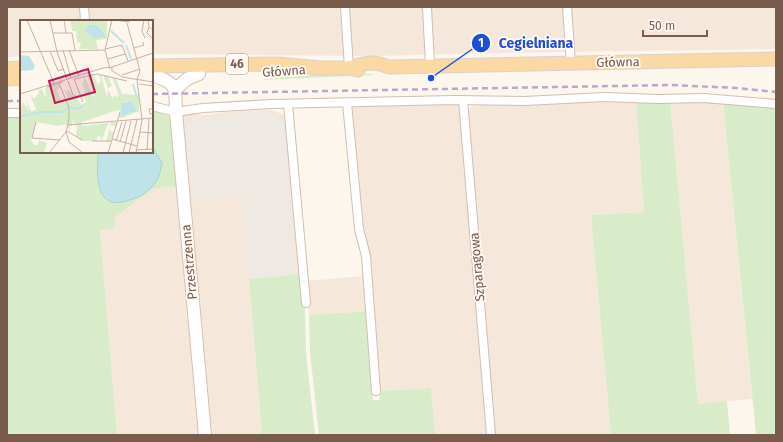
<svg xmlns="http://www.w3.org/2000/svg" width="783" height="442" font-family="'Fira Sans',sans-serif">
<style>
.residential{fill:#f5e8da}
.industrial{fill:#efe9e4}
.green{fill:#d8ecc9}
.water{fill:#bfe3e8;stroke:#a5d3da}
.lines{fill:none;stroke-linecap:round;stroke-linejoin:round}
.street-casing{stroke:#d1beb0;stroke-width:10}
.secondary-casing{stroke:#d6c0b0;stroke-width:14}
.primary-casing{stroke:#dad1cd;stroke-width:15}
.street{stroke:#fff;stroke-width:8}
.secondary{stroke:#fff;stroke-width:12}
.primary{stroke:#fbd9a5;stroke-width:13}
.rail{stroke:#b9a8c9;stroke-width:2.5;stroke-dasharray:6 4;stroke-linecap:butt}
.labels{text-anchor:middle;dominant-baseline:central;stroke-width:3.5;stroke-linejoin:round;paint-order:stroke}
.shield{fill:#fffaf3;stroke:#a28b7f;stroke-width:1}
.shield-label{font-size:12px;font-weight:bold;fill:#7a5c4d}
.street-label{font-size:13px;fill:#7a5c4d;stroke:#fffaf3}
.inset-river{fill:none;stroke:#bfe3e8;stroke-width:2}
.inset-road{fill:none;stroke:#c5b3a7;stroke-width:1}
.view{fill:#c2185b;fill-opacity:0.15;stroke:#c2185b;stroke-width:2}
.inset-edge{fill:none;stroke:#7a5c4d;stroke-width:2}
.leader{fill:none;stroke:#1d4ed8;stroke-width:1.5}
.callout-dot{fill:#1d4ed8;stroke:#fffaf3;stroke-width:1.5}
.mark-label{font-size:12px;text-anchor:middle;font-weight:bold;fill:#fff}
.callout-label{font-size:14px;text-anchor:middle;font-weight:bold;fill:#1d4ed8;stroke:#fffaf3;stroke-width:3.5;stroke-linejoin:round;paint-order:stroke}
</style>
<rect width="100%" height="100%" fill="#fdf6ec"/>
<g class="residential">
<path d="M7,7H776V49L497,53L373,56L152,54V21H21V56L7,57Z"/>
<path d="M670,100L723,102L752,399L698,404Z"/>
<path d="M576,101H636L644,212L591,215L611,435H495L466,113L473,106L479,105Z"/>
<path d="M455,104L459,105L490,435H435L431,388L378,391L362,227L359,182L350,108L353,106Z"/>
<path d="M271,110L285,115L302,274L249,279L262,435H209L182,117L185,114L196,113L200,115H205L238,111Z"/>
<path d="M177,186L199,435H117L100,229L115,228L114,217L152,189Z"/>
<path d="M363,276L365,311L309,315L306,281Z"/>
</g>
<path class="industrial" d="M267,112L284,119L296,274L249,279L242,195L192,200L185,121L241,114Z"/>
<g class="green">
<path d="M373,74V75L262,80L287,75Z"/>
<path d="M670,100L698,404L727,401L730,435H611L591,215L644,212L636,101Z"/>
<path d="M723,102L776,107V435H756Z"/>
<path d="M152,109L168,112L171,123L177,186L152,189L115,217V228L100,230L117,435H7V116H21V152H152Z"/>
<path d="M302,274L305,309L306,354L315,435H262L249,279Z"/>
<path d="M368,311L371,347L369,353L373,400H380L378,391L431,388L435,435H319L310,352L309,315Z"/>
</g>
<path class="water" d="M152,146L162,163C161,170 159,178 155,183C152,187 147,192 144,194C137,198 116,206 109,201C94,192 98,167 98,152H152Z"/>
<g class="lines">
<g class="street-casing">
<g id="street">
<path d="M84,7L85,21"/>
<path d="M345,7L349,68"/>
<path d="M427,7L430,65"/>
<path d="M567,7L571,63"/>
<path d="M463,100L491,435"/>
<path d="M347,103L359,229L366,256L376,391"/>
<path d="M288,104L306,303"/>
<path d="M152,106L176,112L203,108L271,104L454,100L524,101L605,97L658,99L704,98L776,104"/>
<path d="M7,113H21"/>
</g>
</g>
<g class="secondary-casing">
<g id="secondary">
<path d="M152,75C178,84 175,86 176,112L205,435"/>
<path d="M176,89L187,79L199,74"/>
</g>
</g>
<g class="primary-casing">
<g id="primary">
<path d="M152,66L277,64L321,68H349L358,70"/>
<path d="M349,68C365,63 373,60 389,67L776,59"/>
<path d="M7,69L21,68"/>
<path d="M7,79L21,78"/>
</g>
</g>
<use href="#street" class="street"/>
<use href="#secondary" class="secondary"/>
<use href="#primary" class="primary"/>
<g class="rail">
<path d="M152,94L673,85L736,88L776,92"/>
<path d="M7,101H21"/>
</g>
</g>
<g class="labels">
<rect class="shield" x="226" y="54" width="22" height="20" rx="3"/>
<g class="shield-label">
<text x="237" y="64">46</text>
</g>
<g class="street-label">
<text transform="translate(618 62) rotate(-1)">Główna</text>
<text transform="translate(284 71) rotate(-4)">Główna</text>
<text transform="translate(189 262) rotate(-95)">Przestrzenna</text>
<text transform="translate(477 267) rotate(-95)">Szparagowa</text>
</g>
</g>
<g transform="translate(20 20)">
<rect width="133" height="133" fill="#fdf6ec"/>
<path d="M50,0H87V19L76,20L78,29H59L61,22L57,23L56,11H52ZM73,54L78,65L81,61L79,55H81L87,77L88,69L92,78L95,75L92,66L88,68L83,55L88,56L96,77L99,76L92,57L106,61L96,59L102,74L119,75V69V91L102,98L99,97L101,91L98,90L62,102V106L97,102L96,106L91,105L90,111L94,113L89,122H83H86L91,103L88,104L81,122V117L77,116V121H62L56,116L57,104L55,105L53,99L52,106H54H51L50,105L49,112L48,104L38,106L16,102L11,120L14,125H18L19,120L27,123L24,133H0V91L3,82L9,91L5,78L11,91L16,90L10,73L14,79L19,73L18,70L22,69L26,79L25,68L39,64L40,67L37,71L42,83L49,81L45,71L48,70L53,75L56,74L61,85L66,82L63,76L66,75L62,63L64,62V56L76,81L67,55ZM112,81L117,91L101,96L103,82Z" fill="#d8ecc9" fill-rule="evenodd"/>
<path d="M69,5H76L84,13L85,17L74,18L65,10ZM0,35L9,36L15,46L13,50L0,51ZM112,81L117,91L101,96L102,83Z" fill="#bfe3e8"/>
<path class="inset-river" d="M91,11L104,23M106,25L111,39M113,64L117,78M48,87L57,89L64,85M0,96L23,92H42L48,88"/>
<path class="inset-road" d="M7,0L34,63M30,0L37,32L47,59M44,0L46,13M95,0L110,2M124,0L122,11L125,18M128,0L129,7L133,10M107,3L120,51L117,59M129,7L127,13L133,19M33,13H52L55,30M114,28L124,25L123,22M85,29L102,25L108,41M43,30L51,58M49,30L59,56M30,31L38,51L44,49M0,32L85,30M88,39L105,34M92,47L133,33M90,49L85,30L92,0M91,50L102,57L133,62M102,55L120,49M54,59L77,54L107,61M54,59L63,82M48,61L53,75M119,64L133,66M27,67L43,62M0,74L83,48L92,47V50M133,89H129L130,94H133M16,102L12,118L40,120M48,105L133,98M46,111L49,122L63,133M47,111L62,120M120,112L133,113M92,119L117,126M72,121H91M96,121L102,102M100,122L106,101M116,130L133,129M127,130L129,99M29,133L46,112L49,98V88L39,63M88,133L100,92M103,133L111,101M109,133L117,100M116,133L122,100L117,60"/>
<path class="view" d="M68,49L75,72L35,83L29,61Z"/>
<rect width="133" height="133" class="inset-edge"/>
</g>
<path class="leader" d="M431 78L481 43"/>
<g class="callout-dot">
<circle cx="431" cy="78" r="4"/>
<circle cx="481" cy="43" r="10"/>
</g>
<g class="mark-label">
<text x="481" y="47">1</text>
</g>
<g class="callout-label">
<text x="536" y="48">Cegielniana</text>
</g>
<rect width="783" height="442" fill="none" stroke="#7a5c4d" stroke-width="16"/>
<path d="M643 30v6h64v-6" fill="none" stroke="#7a5c4d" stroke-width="2"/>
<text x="649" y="30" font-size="12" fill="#7a5c4d" stroke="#fffaf3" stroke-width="3" paint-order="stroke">50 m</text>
</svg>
